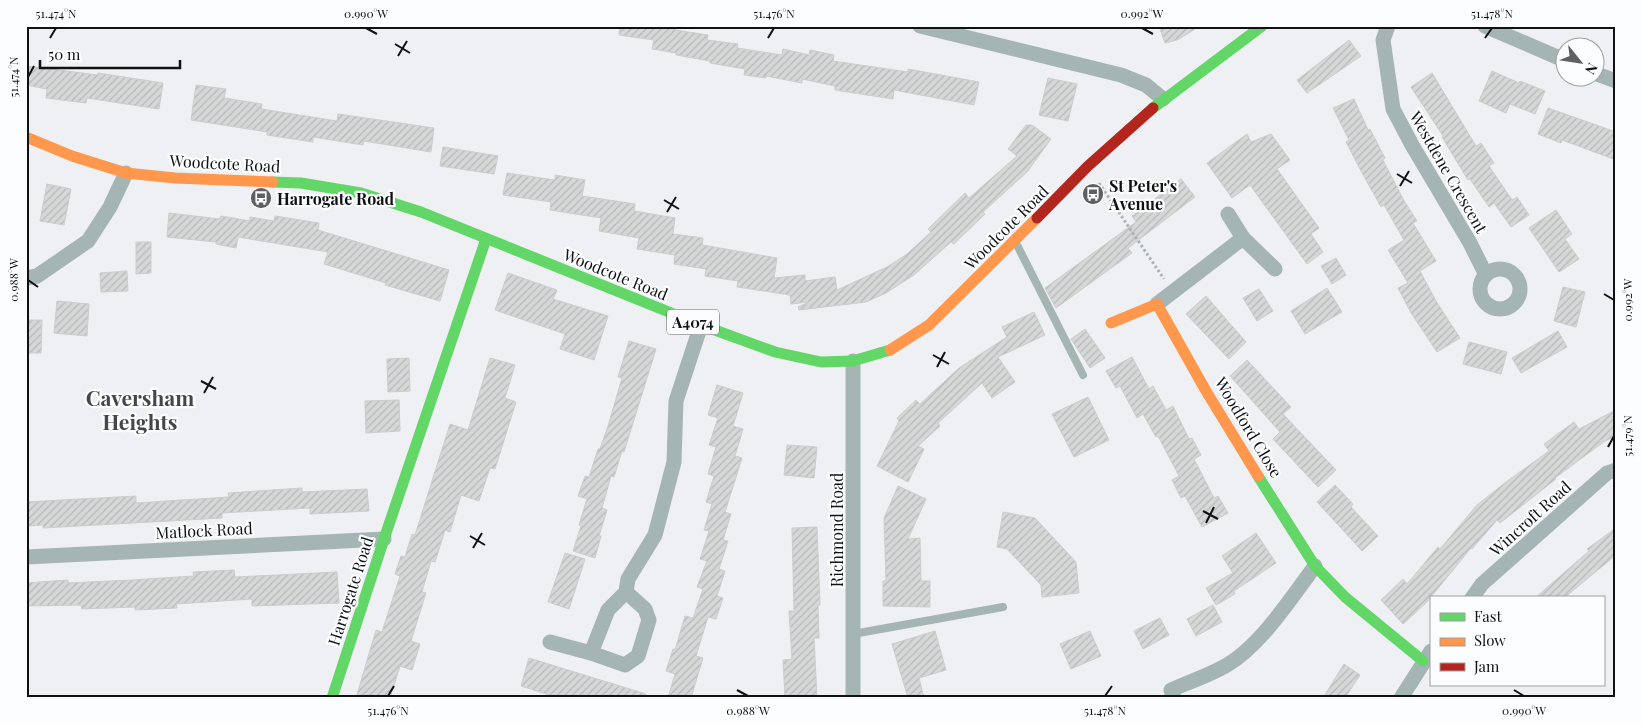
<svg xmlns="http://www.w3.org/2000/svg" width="1642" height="724" font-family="'Playfair Display',serif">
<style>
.building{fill:url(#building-hatch);stroke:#cccccd}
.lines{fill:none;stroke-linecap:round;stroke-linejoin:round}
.path{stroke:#a9b4b4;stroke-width:3;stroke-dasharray:2.5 2.5;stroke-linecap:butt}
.lane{stroke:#a4b5b4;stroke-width:8}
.street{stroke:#a4b5b4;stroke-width:15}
.fast{stroke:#63d668;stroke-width:11}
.slow{stroke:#ff974d;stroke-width:11}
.jam{stroke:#b3261e;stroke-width:11}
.ticks{fill:none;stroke:#101112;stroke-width:2}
.labels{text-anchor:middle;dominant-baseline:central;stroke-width:4.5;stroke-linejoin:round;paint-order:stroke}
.shield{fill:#fcfdff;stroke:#575859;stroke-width:1}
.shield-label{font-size:15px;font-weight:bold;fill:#101112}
.street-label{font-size:16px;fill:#101112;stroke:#fcfdff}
.poi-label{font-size:16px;font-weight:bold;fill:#101112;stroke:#fcfdff;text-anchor:start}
.district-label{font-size:21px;font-weight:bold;fill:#44474a;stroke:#fcfdff}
.neatline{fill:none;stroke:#101112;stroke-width:2}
.ticks-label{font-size:12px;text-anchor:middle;fill:#101112}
</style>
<defs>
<pattern id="building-hatch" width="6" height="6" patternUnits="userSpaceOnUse" patternTransform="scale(1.25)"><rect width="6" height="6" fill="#d6d7d7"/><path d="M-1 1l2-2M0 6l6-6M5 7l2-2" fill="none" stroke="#b7b8b8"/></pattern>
</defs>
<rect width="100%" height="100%" fill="#eef0f3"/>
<g class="building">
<path d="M620,26H675V30L708,35L707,40L738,44L737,48L782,55L783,49L809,55L810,50L834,55L833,61L908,72V69L979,82L974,105L894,90L893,99L835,90V86L802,79V83L766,76V78L744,75L745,69L710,63V61L676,55V53L652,49L654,40L619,35Z"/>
<path d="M1159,26H1200L1177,40L1165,43Z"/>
<path d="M1349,40L1361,56L1307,93L1297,80Z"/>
<path d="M26,66L98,75V73L163,83L159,109L87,98L86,103L46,98L47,89L26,85Z"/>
<path d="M1492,71L1519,83L1520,81L1545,91L1535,114L1510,104L1506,113L1479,101Z"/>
<path d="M1432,73L1476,146L1481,143L1494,163L1489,166L1512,200L1517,197L1529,215L1511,227L1494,203L1489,207L1470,179L1468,180L1442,137L1443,136L1411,87Z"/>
<path d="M1048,78L1077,84L1068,121L1039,115Z"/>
<path d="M196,85L226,89L224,98L262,104L261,109L337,121L338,114L434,128L431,152L364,141L363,145L313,137V142L267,135V132L191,120Z"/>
<path d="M1354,99L1368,130L1370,129L1385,158L1383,160L1403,199L1417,221L1413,223L1436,261L1420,271L1436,301L1460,338L1437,352L1411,313L1398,288L1408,283L1388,250L1404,240L1384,205L1381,207L1361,171L1346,142L1349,140L1333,108Z"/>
<path d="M1548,108L1616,132V160L1562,140L1561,143L1538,134Z"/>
<path d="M1026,125H1032L1051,139L1027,172L983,212L985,214L954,244L951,242L914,275L886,293L866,302L799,310L798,307L809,302L791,304L790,295L737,287L738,281L705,276L706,269L674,264L675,255L637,249L639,238L599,231L601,218L550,210L551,202L503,195L507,173L555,180V175L585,180L582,196L635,204L634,211L675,218L673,234L703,238L702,245L777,258L774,278L805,275V281L835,277L837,290L887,267L907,254L931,232L928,229L965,193L969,198L1017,156L1008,149Z"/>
<path d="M1247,134L1251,142L1271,134L1290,160L1277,169L1319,228L1311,234L1323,252L1307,264L1250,185L1232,198L1207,163Z"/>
<path d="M443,147L498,156L494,174L440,166Z"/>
<path d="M1181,179L1195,197L1128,248L1132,253L1056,308L1045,288L1136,222L1132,216Z"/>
<path d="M47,184L71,189L64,225L40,221Z"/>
<path d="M1556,210L1572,234L1565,239L1579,259L1559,272L1529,228Z"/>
<path d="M169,213L220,219L221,216L250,221V217L274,221L275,216L319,223L318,230L449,270L440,301L385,285L386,283L324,264L328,252L238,237L236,248L216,244V242L167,237Z"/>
<path d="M136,242H151V273L136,274Z"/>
<path d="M1336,258L1346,275L1332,284L1321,266Z"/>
<path d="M127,271L128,291L101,292L100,273Z"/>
<path d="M508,273L557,290L553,299L608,316L594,360L560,349L565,334L495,310Z"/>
<path d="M1563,287L1585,292L1576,327L1554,321Z"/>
<path d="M1327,288L1342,312L1305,334L1291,311Z"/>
<path d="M1259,289L1273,311L1257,321L1243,298Z"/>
<path d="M1206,296L1246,342L1229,359L1186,314Z"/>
<path d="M57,301L89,304L87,336L54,333Z"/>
<path d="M1034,312L1045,335L998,357L1015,382L992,398L982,383L938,423L940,426L918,446L924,449L908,482L877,466L899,421L897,418L916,400L920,404L959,368L1007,337L1002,327Z"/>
<path d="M26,320H42L41,353H26Z"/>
<path d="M1085,329L1105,358L1090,368L1071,339Z"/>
<path d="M1558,331L1567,347L1521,373L1512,358Z"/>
<path d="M629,341L656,349L624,452L622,451L614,477L611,476L602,508L607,510L599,536H601L595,558L573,551L581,526L579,525L587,499L578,496L585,476L589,477L598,449H600L608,426L622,378L618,377Z"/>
<path d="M1469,342L1507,352L1501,374L1463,364Z"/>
<path d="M1132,357L1149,389L1153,386L1166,410L1173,406L1189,439L1192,438L1201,455L1194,459L1214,498L1218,496L1228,513L1202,527L1185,496L1181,498L1172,480L1179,476L1158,436L1156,437L1143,414L1137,418L1120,386L1116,388L1106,371Z"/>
<path d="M409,358L410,391L388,392L387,359Z"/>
<path d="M490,358L515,365L505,398L516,402L495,469L490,468L479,501L461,495L450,532L445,530L435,562L431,561L422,592L426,593L411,641L420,644L412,670L400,666L390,698H356L376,630L382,632L400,576L395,574L401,556L405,557L412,534L415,535L450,424L468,430Z"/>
<path d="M1247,360L1291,407L1283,414L1336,470L1318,487L1273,439L1280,432L1230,376Z"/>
<path d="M717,385L743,393L733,426L743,429L735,456L742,458L725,512L731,514L723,540L728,541L719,569L725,571L717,596L723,598L716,619L708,617L696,656L703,658L691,698H668L675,674L666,671L673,649L675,650L685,616L693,618L703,589L697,587L707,561L700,559L709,531L704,530L712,504L706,502L714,476L708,474L716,447L709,445L718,418L708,415Z"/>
<path d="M1088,397L1109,440L1074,457L1052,414Z"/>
<path d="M399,400L400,431L366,433L365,401Z"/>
<path d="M1616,410V436L1605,441L1555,478L1556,479L1500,523L1497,520L1472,549L1471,548L1426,603L1403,624L1381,600L1403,579L1407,584L1438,547L1440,549L1477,505L1506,482L1549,451L1544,444L1574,422L1579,429Z"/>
<path d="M787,445L817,447L814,478L784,475Z"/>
<path d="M1335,485L1353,504L1351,507L1378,536L1362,551L1317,502Z"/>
<path d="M898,486L926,499L908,539L920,538L921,581H930V607L883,606V581H886L884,518Z"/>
<path d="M302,488V492L367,489L369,511L310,514V508L222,513V518L43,528V525L26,526V502L136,496V503L229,497L228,493Z"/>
<path d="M1003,512L1035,518L1076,562L1079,593L1042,597L1041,585L1007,549L997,547Z"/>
<path d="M817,527L820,605H818L819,638H814L817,698H785L783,660L792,659L789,611H794L792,528Z"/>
<path d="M1616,528V555L1564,598H1535L1589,551L1587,549Z"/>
<path d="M1256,533L1276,563L1234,591L1235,594L1216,605L1206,588L1233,573L1222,556Z"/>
<path d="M565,553L585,559L569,609L548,602Z"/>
<path d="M234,570L235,577L337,572L339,603L252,606V599L176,604L177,608L135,610V607L82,609L81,605L26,606V583L68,580V583L131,580L194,576L193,572Z"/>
<path d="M1213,605L1222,622L1196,636L1187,619Z"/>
<path d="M1160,618L1169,635L1143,649L1134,631Z"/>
<path d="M935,631L946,670L919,678L924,698H908L892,644Z"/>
<path d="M1090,631L1101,656L1071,669L1060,644Z"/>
<path d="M529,658L646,694V698H559L521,686Z"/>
<path d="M1344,664L1360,675L1345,698H1323Z"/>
</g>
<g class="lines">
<path class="path" d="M1099,183L1164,279"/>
<g class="lane">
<path d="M1016,243L1083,375"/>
<path d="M853,634L1003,607"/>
</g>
<g class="street">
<path d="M920,26L1121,75L1146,85L1163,99"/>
<path d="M1388,26L1383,40L1393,109L1412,145L1470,243L1486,275"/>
<path d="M1485,26L1564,60"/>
<path d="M1594,73L1616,81"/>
<path d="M1228,214L1243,238L1275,269"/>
<circle cx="1500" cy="289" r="20"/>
<path d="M26,278L37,276L88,241L110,207L126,173"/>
<path d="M1157,304L1243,238"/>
<path d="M26,557L384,539"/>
<path d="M626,592L608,610L591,653L625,665L638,656L649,620L645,609L626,592L628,579L655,535L674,462L676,401L701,325"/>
<path d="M1472,598L1482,584L1607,473L1616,470"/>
<path d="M550,642L591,653"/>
<path d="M853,698V361"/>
<path d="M1174,698L1171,690C1189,682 1210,675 1227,665C1261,645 1292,597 1315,566"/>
<path d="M1401,698L1431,651"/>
</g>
<g class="fast">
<path d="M1153,108L1262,26"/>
<path d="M273,182L301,183L361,193L421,212L701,325L775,352L821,362L853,361L890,350"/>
<path d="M1258,476L1315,566L1345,597L1423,661"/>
<path d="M332,698L384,539L486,239"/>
</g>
<g class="slow">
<path d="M26,137L72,156L126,173L175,178L273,182"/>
<path d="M1111,323L1157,304L1206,391L1258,476"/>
<path d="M890,350L929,325L1037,218"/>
</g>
<path class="jam" d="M1037,218L1088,166L1153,108"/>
</g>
<path class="ticks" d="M366,28L377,34M1142,28L1153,34M50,38L56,28M768,38L774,28M1485,38L1492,28M395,44L410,53M398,56L407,41M28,77L34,66M1397,174L1412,183M1400,186L1409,171M664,200L679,209M667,212L676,197M28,280L38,287M1604,294L1614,300M933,355L949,364M937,367L945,352M201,381L216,389M204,393L213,377M1608,447L1614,436M1203,511L1218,519M1206,523L1214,507M470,536L485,545M473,548L482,533M737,690L748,696M1514,690L1524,696M388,696L394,686M1105,696L1112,686"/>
<defs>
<g id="bus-disc" transform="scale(1.125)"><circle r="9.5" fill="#5e5f61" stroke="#fcfdff"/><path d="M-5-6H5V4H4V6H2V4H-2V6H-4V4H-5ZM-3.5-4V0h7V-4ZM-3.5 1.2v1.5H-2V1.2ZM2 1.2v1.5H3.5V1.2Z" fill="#fff"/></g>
</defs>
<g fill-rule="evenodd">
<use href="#bus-disc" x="1093" y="194"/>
<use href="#bus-disc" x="261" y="198"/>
</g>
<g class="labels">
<rect class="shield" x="667" y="309.5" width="52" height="25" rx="4"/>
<g class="shield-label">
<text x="693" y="322">A4074</text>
</g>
<g class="street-label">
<text transform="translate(225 163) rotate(3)">Woodcote Road</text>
<text transform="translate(1449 172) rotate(60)">Westdene Crescent</text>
<text transform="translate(1006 227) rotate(-45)">Woodcote Road</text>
<text transform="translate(616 274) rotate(22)">Woodcote Road</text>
<text transform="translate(1249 427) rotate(59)">Woodford Close</text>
<text transform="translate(1530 518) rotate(-42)">Wincroft Road</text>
<text transform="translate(204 530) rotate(-3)">Matlock Road</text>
<text transform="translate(836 530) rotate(-90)">Richmond Road</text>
<text transform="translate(350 591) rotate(-72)">Harrogate Road</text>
</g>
<g class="poi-label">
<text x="1109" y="185">St Peter's<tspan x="1109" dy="18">Avenue</tspan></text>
<text x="277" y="198">Harrogate Road</text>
</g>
<g class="district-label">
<text x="140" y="397">Caversham<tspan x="140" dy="24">Heights</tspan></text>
</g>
</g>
<rect width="1642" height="724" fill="none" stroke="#fcfdff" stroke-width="55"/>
<rect x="1430" y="596" width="175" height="90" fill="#fcfdff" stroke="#9e9fa0"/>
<rect x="1440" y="613" width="25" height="8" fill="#63d668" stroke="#9e9fa0"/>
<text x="1474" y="622" font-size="15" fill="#101112">Fast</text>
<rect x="1440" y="638" width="25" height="8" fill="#ff974d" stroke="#9e9fa0"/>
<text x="1474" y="646" font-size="15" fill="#101112">Slow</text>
<rect x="1440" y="663" width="25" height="8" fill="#b3261e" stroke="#9e9fa0"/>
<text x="1474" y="672" font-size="15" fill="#101112">Jam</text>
<g transform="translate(1580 62) rotate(120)"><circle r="24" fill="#fcfdff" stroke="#9e9fa0"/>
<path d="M0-4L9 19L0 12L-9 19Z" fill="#5e5f61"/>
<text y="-8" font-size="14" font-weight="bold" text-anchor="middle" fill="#101112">N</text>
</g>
<path d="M40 60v8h140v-8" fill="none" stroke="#101112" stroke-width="2.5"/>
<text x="48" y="60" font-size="15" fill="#101112" stroke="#fcfdff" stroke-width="4" paint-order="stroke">50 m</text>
<rect x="28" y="28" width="1586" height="668" class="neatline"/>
<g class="ticks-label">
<text x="56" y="18">51.474°N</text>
<text x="366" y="18">0.990°W</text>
<text x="774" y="18">51.476°N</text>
<text x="1142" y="18">0.992°W</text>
<text x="1492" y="18">51.478°N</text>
<text transform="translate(14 77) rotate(-90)" y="4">51.474°N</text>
<text transform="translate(14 280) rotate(-90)" y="4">0.988°W</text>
<text transform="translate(1628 300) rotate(-90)" y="4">0.992°W</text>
<text transform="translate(1628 436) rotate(-90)" y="4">51.479°N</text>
<text x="388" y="715">51.476°N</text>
<text x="748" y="715">0.988°W</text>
<text x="1105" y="715">51.478°N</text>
<text x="1524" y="715">0.990°W</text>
</g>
</svg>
